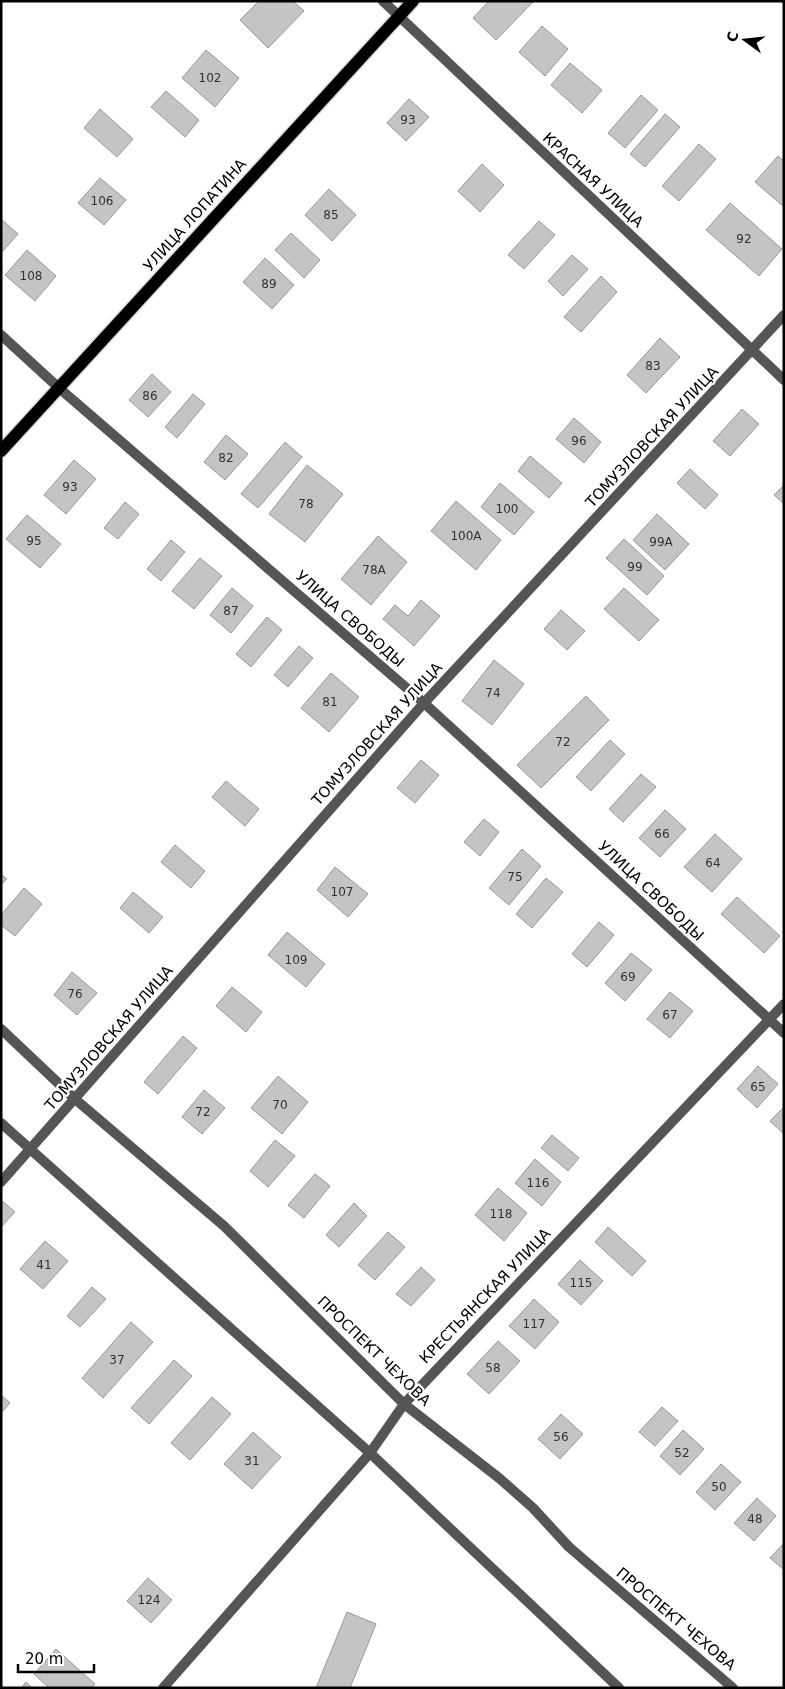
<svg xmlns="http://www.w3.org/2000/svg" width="785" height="1689" font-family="'DejaVu Sans',sans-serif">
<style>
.building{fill:#c4c4c4;stroke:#999}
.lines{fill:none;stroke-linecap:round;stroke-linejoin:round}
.primary-casing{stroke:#dbdbdb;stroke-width:15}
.minor{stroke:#555;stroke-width:10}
.primary{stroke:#000;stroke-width:12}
.labels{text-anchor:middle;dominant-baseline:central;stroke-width:4.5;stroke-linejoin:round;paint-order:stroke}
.number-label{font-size:12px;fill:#313131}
.street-label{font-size:15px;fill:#000;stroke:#fff}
</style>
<rect width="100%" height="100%" fill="#fff"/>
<g class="building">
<path d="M259,1H293L304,11L268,48L240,20Z"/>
<path d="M489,1H534L496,40L473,18Z"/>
<path d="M542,26L568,49L545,76L519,52Z"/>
<path d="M206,50L239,78L215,107L182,78Z"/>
<path d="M570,63L602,90L582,113L551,85Z"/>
<path d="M166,91L199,120L185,137L151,107Z"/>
<path d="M641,95L658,110L625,148L608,133Z"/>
<path d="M409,99L429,117L406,141L387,123Z"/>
<path d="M100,109L133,139L117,157L84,128Z"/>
<path d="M665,114L680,127L645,167L630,154Z"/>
<path d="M699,144L716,159L679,201L662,186Z"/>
<path d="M778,156L784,161V207L755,182Z"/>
<path d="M482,164L504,185L480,212L458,191Z"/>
<path d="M100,178L126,200L104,225L78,203Z"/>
<path d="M329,189L356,215L332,241L305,215Z"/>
<path d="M730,203L782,249L759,276L706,230Z"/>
<path d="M1,219L18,234L1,253Z"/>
<path d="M539,221L555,235L524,269L508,255Z"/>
<path d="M291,233L320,260L304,278L275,250Z"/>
<path d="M27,250L56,276L35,301L5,275Z"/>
<path d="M572,255L588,269L563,296L548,281Z"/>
<path d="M265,258L294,285L272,309L243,282Z"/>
<path d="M601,276L617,292L581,332L564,317Z"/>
<path d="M660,338L680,357L646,393L627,375Z"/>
<path d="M152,374L171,392L148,417L129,400Z"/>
<path d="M193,394L205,404L177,438L165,427Z"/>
<path d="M742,409L759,424L730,456L713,441Z"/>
<path d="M574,418L601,442L584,463L556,439Z"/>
<path d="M226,435L248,454L225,480L204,462Z"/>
<path d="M285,442L302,457L258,508L241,494Z"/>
<path d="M530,456L562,483L549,498L518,471Z"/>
<path d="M74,460L96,479L66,514L44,495Z"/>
<path d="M307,465L343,494L305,542L269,514Z"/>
<path d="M690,469L718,495L705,509L677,483Z"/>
<path d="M500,483L534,512L514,535L481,507Z"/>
<path d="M784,485V504L774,495Z"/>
<path d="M456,501L501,540L476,570L431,531Z"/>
<path d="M125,502L139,514L118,539L104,528Z"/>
<path d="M657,514L689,544L665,570L633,540Z"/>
<path d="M27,515L61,544L40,568L6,539Z"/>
<path d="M378,536L407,562L371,605L341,579Z"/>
<path d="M624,539L664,576L647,595L606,558Z"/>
<path d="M171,540L185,552L161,581L147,569Z"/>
<path d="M200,558L222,576L194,609L172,591Z"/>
<path d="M232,588L253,606L231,633L210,615Z"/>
<path d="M624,588L659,620L639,641L604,609Z"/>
<path d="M421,600L440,616L414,646L383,619L395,605L408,616Z"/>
<path d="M561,610L585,631L567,650L544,629Z"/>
<path d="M267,617L282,630L251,667L236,654Z"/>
<path d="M299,646L313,658L288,687L274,675Z"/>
<path d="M494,660L524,684L492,725L462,701Z"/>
<path d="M331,673L359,697L329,732L301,708Z"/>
<path d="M586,696L609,720L541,788L517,765Z"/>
<path d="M610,740L625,754L591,791L576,777Z"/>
<path d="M421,760L439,775L415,803L397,788Z"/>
<path d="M641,774L656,787L623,822L609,809Z"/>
<path d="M226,781L259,809L245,826L212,797Z"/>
<path d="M665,810L686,829L660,857L639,838Z"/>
<path d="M484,819L499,832L480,856L464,842Z"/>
<path d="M715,834L742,859L712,892L684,867Z"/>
<path d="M175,845L205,871L191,888L161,862Z"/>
<path d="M522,849L541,866L509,905L489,888Z"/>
<path d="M335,867L368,894L348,917L317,890Z"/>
<path d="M1,874L7,879L1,885Z"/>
<path d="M546,878L563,892L532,928L516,914Z"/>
<path d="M24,888L42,904L15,936L1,925V915Z"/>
<path d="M133,892L163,917L149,933L120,908Z"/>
<path d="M737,897L780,936L764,953L721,914Z"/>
<path d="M599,922L614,935L587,967L572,954Z"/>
<path d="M287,932L325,964L306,987L268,955Z"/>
<path d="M631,953L652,970L625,1001L605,983Z"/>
<path d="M72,972L97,993L77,1015L54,995Z"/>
<path d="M232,987L262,1012L246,1032L216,1006Z"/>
<path d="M670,992L693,1011L670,1038L647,1019Z"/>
<path d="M183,1036L197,1048L158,1094L144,1082Z"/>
<path d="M758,1066L778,1084L757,1108L737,1089Z"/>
<path d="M278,1076L308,1102L282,1134L251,1108Z"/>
<path d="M204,1090L225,1108L202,1134L182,1117Z"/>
<path d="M784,1107V1134L770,1121Z"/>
<path d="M552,1135L579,1158L568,1171L541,1148Z"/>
<path d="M275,1140L295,1156L268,1187L250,1171Z"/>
<path d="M535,1159L561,1182L542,1206L515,1183Z"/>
<path d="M315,1174L330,1186L304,1218L288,1205Z"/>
<path d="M498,1188L527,1213L504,1241L475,1215Z"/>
<path d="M1,1200L15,1212L1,1227Z"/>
<path d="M354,1203L367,1216L339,1247L326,1235Z"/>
<path d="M608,1227L646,1261L632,1276L595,1242Z"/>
<path d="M388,1232L405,1247L375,1280L358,1265Z"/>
<path d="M45,1241L68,1261L43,1289L20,1269Z"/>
<path d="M580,1260L603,1281L581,1305L558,1284Z"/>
<path d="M421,1267L435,1280L411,1306L396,1294Z"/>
<path d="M92,1287L106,1299L80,1327L67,1316Z"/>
<path d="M534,1299L559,1322L535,1349L509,1326Z"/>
<path d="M131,1322L153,1342L103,1398L82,1378Z"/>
<path d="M498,1341L520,1361L489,1394L467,1374Z"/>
<path d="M174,1360L192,1376L149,1424L131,1408Z"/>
<path d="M1,1395L10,1403L1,1413Z"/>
<path d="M212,1397L231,1414L190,1460L171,1443Z"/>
<path d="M662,1407L678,1421L655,1446L639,1432Z"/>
<path d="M561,1414L583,1434L560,1459L538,1439Z"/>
<path d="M683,1430L704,1449L680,1475L660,1456Z"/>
<path d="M253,1432L281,1457L252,1489L224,1464Z"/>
<path d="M721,1464L741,1482L715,1510L696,1492Z"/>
<path d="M757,1498L776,1516L754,1541L734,1523Z"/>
<path d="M784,1543V1570L770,1558Z"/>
<path d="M148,1578L172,1600L151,1623L127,1601Z"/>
<path d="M347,1612L376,1624L350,1688H316Z"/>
<path d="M56,1649L95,1684L92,1688H49L34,1674Z"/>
<path d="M26,1682L32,1688H21Z"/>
</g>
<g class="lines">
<g class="primary-casing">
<path id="primary" d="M1,451L413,1"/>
</g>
<g class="minor">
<path d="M383,1L784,380"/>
<path d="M1,335L59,388L424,703L784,1033"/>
<path d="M1,1029L75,1099L224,1226L404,1404L499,1478L533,1508L569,1547L733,1688"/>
<path d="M1,1123L370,1453L619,1688"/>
<path d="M1,1182L424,703L784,315"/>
<path d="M163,1688L370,1453L404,1404L784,1004"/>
</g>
<use href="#primary" class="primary"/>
</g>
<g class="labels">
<g class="number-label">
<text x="210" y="78">102</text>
<text x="408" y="120">93</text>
<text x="102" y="201">106</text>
<text x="331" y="215">85</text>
<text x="744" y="239">92</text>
<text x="31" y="276">108</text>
<text x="269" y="284">89</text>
<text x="653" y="366">83</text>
<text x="150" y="396">86</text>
<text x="579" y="441">96</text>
<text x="226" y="458">82</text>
<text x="70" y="487">93</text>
<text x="306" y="504">78</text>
<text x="507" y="509">100</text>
<text x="466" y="536">100А</text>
<text x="34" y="541">95</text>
<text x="661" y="542">99А</text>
<text x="635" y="567">99</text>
<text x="374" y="570">78А</text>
<text x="231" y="611">87</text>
<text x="493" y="693">74</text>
<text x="330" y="702">81</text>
<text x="563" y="742">72</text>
<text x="662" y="834">66</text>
<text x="713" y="863">64</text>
<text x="515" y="877">75</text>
<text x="342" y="892">107</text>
<text x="296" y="960">109</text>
<text x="628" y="977">69</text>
<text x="75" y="994">76</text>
<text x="670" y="1015">67</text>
<text x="758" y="1087">65</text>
<text x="280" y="1105">70</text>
<text x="203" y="1112">72</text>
<text x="538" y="1183">116</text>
<text x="501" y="1214">118</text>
<text x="44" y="1265">41</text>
<text x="581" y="1283">115</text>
<text x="534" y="1324">117</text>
<text x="117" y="1360">37</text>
<text x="493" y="1368">58</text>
<text x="561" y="1437">56</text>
<text x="682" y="1453">52</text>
<text x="252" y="1461">31</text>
<text x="719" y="1487">50</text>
<text x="755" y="1519">48</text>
<text x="149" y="1600">124</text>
</g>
<g class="street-label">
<text transform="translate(593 180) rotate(43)">КРАСНАЯ УЛИЦА</text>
<text transform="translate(195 215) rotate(-48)">УЛИЦА ЛОПАТИНА</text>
<text transform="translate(652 437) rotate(-47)">ТОМУЗЛОВСКАЯ УЛИЦА</text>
<text transform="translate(350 619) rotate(41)">УЛИЦА СВОБОДЫ</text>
<text transform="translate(377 734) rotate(-48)">ТОМУЗЛОВСКАЯ УЛИЦА</text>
<text transform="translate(651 891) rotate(43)">УЛИЦА СВОБОДЫ</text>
<text transform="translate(109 1038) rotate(-49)">ТОМУЗЛОВСКАЯ УЛИЦА</text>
<text transform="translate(485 1296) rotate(-46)">КРЕСТЬЯНСКАЯ УЛИЦА</text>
<text transform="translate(374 1351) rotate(44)">ПРОСПЕКТ ЧЕХОВА</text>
<text transform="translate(676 1619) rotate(40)">ПРОСПЕКТ ЧЕХОВА</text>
</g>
</g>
<rect width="785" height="1689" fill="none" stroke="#000000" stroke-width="5"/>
<g transform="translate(745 40) rotate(285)" stroke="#ffffff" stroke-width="4" paint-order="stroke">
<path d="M0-4L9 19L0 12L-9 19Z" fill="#000000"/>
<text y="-8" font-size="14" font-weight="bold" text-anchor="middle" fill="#000000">С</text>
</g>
<path d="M18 1664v8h76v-8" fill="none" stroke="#000000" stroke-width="2.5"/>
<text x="25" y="1664" font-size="15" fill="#000000" stroke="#ffffff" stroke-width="4" paint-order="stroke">20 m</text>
</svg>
